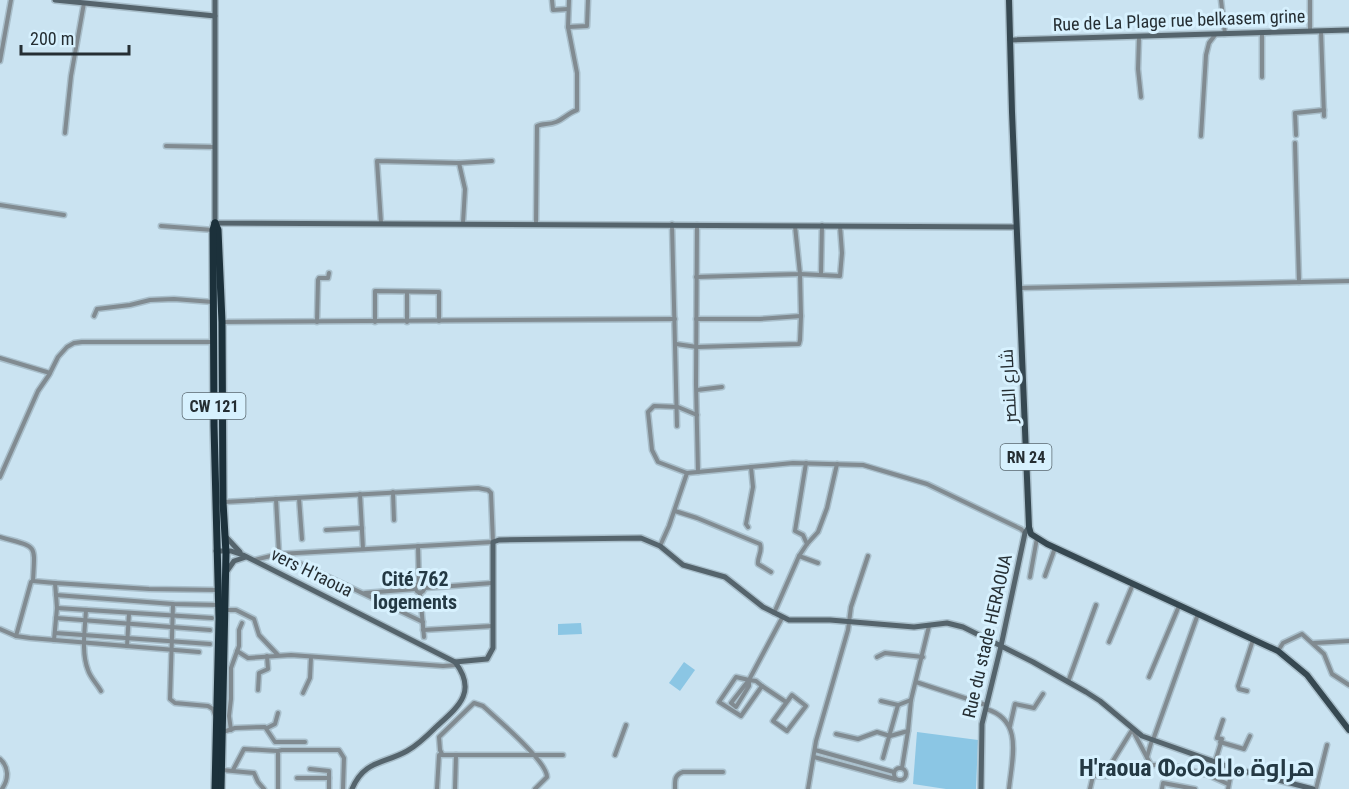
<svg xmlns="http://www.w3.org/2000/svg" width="1349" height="789" font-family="'Roboto Condensed',Cairo,'Noto Sans Tifinagh',sans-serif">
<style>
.green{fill:#8bc6e4}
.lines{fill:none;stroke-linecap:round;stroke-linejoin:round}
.street-casing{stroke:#a9bfcb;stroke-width:7}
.secondary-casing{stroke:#a9bfcb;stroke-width:8}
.primary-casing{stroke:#a9bfcb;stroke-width:9}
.highway-casing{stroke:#a9bfcb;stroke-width:10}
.street{stroke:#818b91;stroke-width:4}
.secondary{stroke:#55646c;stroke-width:5}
.primary{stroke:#364851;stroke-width:6}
.highway{stroke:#1c313b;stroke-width:7}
.labels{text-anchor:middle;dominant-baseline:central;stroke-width:6;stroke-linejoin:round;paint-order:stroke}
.shield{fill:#d7f1fe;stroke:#5a6870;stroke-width:1.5}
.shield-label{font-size:16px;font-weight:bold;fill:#252e33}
.street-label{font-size:18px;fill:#252e33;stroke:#d7f1fe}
.neighbourhood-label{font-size:20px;font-weight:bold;fill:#243944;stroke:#d7f1fe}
.district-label{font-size:24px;font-weight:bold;fill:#243944;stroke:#d7f1fe}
</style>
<rect width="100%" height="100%" fill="#cae3f1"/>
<g class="green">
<path d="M581,623L582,634L558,635V624Z"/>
<path d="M684,662L695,670L680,691L669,683Z"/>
<path d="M917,732L978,740L976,789H946L913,784Z"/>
</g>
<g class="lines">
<g class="street-casing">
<g id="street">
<path d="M552,0L553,10L568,9"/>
<path d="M1221,0L1225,34"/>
<path d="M1310,0V31"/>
<path d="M568,27L587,26L588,0"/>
<path d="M1321,31L1324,116"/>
<path d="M1262,33V77"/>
<path d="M1139,37L1138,69L1141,97"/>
<path d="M0,61L11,0"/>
<path d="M65,133L71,76L84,3"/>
<path d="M1296,135L1295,113L1324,110"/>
<path d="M1201,136L1206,55L1209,43L1215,35"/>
<path d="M1295,143L1299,282"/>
<path d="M166,146L215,147"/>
<path d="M459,163L492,161"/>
<path d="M0,205L64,215"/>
<path d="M381,223L377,161L459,163L465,189L463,223"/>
<path d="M536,224L537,126C543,123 549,125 556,122C564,119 568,113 577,110V73L568,27L569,0"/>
<path d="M672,224L677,426"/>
<path d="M697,225L696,384L698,472"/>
<path d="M161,226L213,230"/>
<path d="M821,274L822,225"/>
<path d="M696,277L800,274L795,226"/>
<path d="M1019,288L1349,281"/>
<path d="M94,316L97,309L130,305L150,300L174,299L213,302"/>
<path d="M801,316L800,274L840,276L842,253L840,226"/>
<path d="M222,322L675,319"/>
<path d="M317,322L318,280L319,278H328L329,273"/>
<path d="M375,322V291L439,292V321"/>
<path d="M407,322V292"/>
<path d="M676,344L697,347L799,344L800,340L801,316L760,319H696"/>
<path d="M0,358L50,373"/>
<path d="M697,390L722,387"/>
<path d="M697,415L678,407L654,406L648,412L652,450L658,462L687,473L793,463L863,465L927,484L1021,529L1025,533"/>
<path d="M806,463L795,531L803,535L807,544"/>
<path d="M0,477L38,391L49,375L58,357L67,347L74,343L82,342H215"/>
<path d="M393,492L394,520"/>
<path d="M360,494L363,549"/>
<path d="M299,498L302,539"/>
<path d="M276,499L279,554"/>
<path d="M224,502L478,488L488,490L491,493L493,542L279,554L254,560"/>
<path d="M675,511L697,518L760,544C763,551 757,557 758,564L771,572"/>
<path d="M748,527L746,524L753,487L751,467"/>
<path d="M326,530L362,528"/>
<path d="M0,537C38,548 35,542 33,581L55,583"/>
<path d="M418,546L419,584"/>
<path d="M660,546L669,526L687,473"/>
<path d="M799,556L818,563"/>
<path d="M301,564L423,622"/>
<path d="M1045,576L1055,548"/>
<path d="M1030,577L1037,538"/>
<circle cx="420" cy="588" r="4.5"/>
<path d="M425,588L492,583"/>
<path d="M218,590L149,589L55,583L56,595L173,604L219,605"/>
<path d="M365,593L415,589"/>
<path d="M420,593L424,637"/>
<path d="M173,604L170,699L175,703L208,706L213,709L215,715"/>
<path d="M57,608L212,618"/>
<path d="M86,610C85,629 81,652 88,670C90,677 97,684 101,691"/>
<path d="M224,610H236L254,619L259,635L278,655"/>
<path d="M774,613L799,556L807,544L818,532L827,508L837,464"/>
<path d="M56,618L210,630"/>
<path d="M782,618L749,680L736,677L719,702L741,716L762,686L786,702"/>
<path d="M0,629L16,636L30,638L199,652"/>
<path d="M423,630L493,626"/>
<path d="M55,633L210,644"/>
<path d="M16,636L31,582L33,581"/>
<path d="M54,640L57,608L56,595"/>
<path d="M1109,642L1133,584"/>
<path d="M1314,643L1349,641"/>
<path d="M127,646L129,613"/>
<path d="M237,651L248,658L291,655L443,666L457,665"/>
<path d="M1278,651L1283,643L1302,634L1324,654L1332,674L1349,685"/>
<path d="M877,657L885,653L923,657"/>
<path d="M1149,677L1179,606"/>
<path d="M749,680V686L736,707L731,703L749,680L756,681L762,686"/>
<path d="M916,682L986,705"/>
<path d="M1068,682L1096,605"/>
<path d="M258,690L259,673L268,669L267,656"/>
<path d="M1247,691L1239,689L1238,686L1253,640"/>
<path d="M303,693L310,678L311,657"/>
<path d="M792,695L806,706L787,731L773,721Z"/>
<path d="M881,701L898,705"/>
<path d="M986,709C1024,720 1012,758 1009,789"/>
<path d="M1010,726L1015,704L1034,708L1043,694"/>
<path d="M267,728L275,724L278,713"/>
<path d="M1132,729L1151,765H1171L1208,775L1228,784"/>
<path d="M231,730L229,716L231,699V668L239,646V630L242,623"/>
<path d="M223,732L235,728L265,727L275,742H305"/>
<path d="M836,734L858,739L877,732L890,736L908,731L911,700L929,626"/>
<path d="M1153,740L1198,614"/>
<path d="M1220,742L1244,749L1250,736"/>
<path d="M815,750L894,772"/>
<path d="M442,754L440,750L439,737L474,703L483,706C497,719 547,761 547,777L535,789"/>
<path d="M615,755L626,725"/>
<path d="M814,757L895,779"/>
<path d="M1147,757L1152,740"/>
<path d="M883,758L898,705L911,700"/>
<path d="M0,759C9,767 9,779 2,789"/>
<path d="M1215,762L1222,739L1217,738L1223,720"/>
<circle cx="900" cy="774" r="6"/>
<path d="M902,768L908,731"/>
<path d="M310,769L329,771V789"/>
<path d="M222,770L254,773L258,782L264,789"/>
<path d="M233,770L244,749L278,751"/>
<path d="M297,778H329"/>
<path d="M278,789V751L282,750H339L344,758L343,789"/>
<path d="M437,789L439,755H563"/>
<path d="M455,789L456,755"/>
<path d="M675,789C675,781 674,775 683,772H723"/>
<path d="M808,789L816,741L848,630L851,607L868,556"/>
<path d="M1090,789L1093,776H1108L1111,764L1132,730"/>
<path d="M1162,789L1163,783L1195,789"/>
<path d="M1228,789L1232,768"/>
<path d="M1316,789L1327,745"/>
</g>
</g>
<g class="secondary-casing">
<g id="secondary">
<path d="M55,0L215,16"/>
<path d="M215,0V223L1016,227"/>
<path d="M1010,40L1349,30"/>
<path d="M226,537L240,552"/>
<path d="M216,551H231L243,555L455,662C478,692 458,707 436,727C427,736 418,745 407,751C384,764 364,760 352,789"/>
<path d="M227,571L234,561L246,557"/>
<path d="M455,662L487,659L493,648V542L499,540L641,538L660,546L683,565L725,577L763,607L789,620H830L914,627L947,623L963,627L1033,662L1086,692L1100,701L1142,736L1232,768L1313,789"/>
<path d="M981,789L982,724L1001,646L1025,533L1029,527"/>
</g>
</g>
<g class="primary-casing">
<path id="primary" d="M1009,0L1012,112L1029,527L1031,534L1047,544L1278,651L1307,675L1349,730"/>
</g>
<g class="highway-casing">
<g id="highway">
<path d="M215,223L218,230L222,322L223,502L226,553L221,789"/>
<path d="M215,789L219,619L214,426L213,230L215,223"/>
</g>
</g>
<use href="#street" class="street"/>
<use href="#secondary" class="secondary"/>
<use href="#primary" class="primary"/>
<use href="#highway" class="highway"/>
</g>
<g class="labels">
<g class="shield">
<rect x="182.5" y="393" width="63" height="26" rx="4.5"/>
<rect x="1000.5" y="444" width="51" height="26" rx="4.5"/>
</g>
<g class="shield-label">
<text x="214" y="406">CW 121</text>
<text x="1026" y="457">RN 24</text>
</g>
<g class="street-label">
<text transform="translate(1179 20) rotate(-2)">Rue de La Plage rue belkasem grine</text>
<text transform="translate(1008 386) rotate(-93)">شارع النصر</text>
<text transform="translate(312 572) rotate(26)">vers H'raoua</text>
<text transform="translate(987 636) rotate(-77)">Rue du stade HERAOUA</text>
</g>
<g class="neighbourhood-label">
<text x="415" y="579">Cité 762<tspan x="415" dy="23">logements</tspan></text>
</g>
<g class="district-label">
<text x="1197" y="768">H'raoua ⵀⴰⵔⴰⵡⴰ هراوة</text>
</g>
</g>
<path d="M21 45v9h108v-9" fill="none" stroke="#252e33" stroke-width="3"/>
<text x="30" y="45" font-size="18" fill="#252e33" stroke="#d7f1fe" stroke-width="4.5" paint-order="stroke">200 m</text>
</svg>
